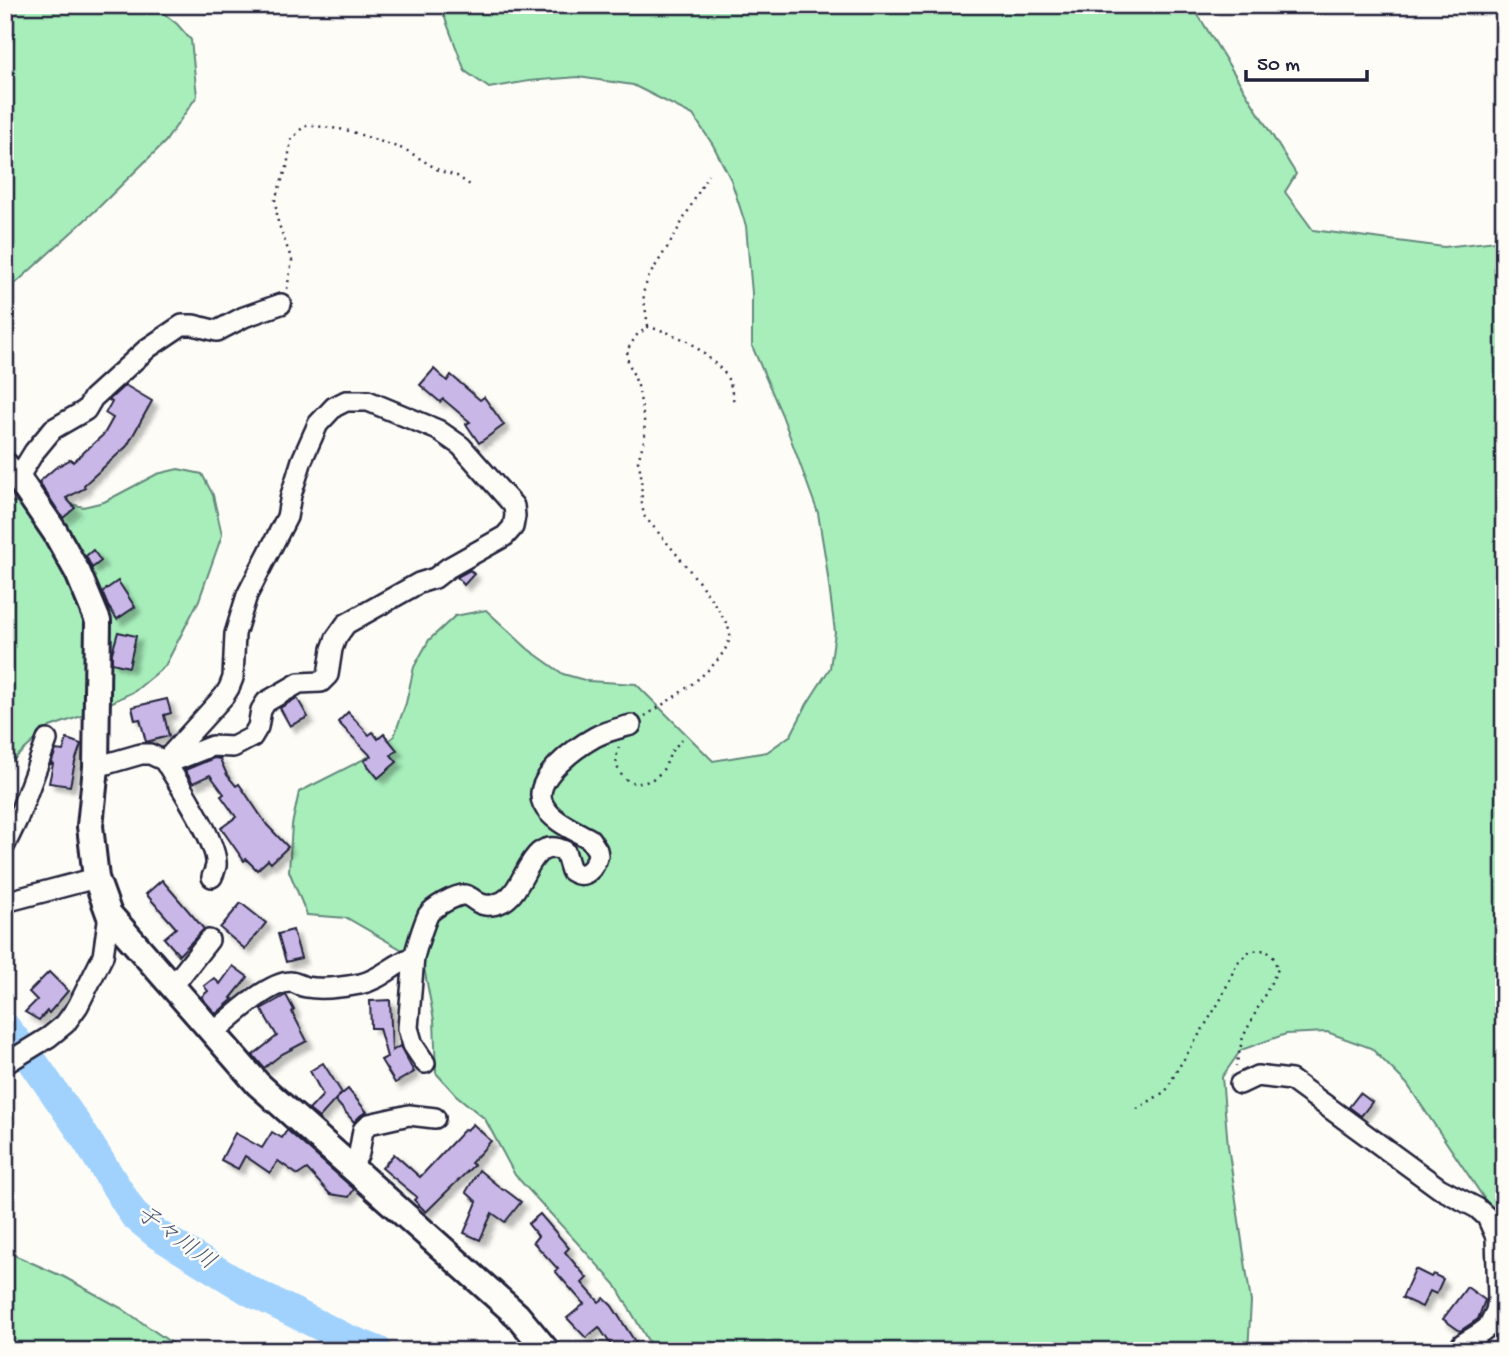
<svg xmlns="http://www.w3.org/2000/svg" width="1509" height="1356" font-family="'Gochi Hand','Klee One',sans-serif">
<style>
.green{fill:#a7eebb;stroke:#64887b;stroke-width:2}
.lines{fill:none;stroke-linecap:round;stroke-linejoin:round}
.river{stroke:#a0d2fd;stroke-width:30}
.building{fill:#c9b7e7;stroke:#22223b;stroke-width:2;filter:url(#shadow)}
.minor-casing{stroke:#22223b;stroke-width:24}
.tertiary-casing{stroke:#22223b;stroke-width:30}
.path{stroke:#22223b;stroke-width:2.5;stroke-dasharray:2 5;stroke-linecap:butt}
.minor{stroke:#fdfcf7;stroke-width:19}
.tertiary{stroke:#fdfcf7;stroke-width:24}
.labels{text-anchor:middle;dominant-baseline:central;stroke-width:5;stroke-linejoin:round;paint-order:stroke}
.water-label{font-size:23px;font-style:italic;fill:#485775;stroke:#fdfcf7}
</style>
<defs>
<filter id="shadow"><feDropShadow dx="5.5" dy="5.5" stdDeviation="2" flood-color="#0004"/></filter>
</defs>
<rect width="100%" height="100%" fill="#fdfcf7"/>
<filter id="ink" filterUnits="userSpaceOnUse"><feTurbulence type="fractalNoise" baseFrequency=".0143" numOctaves="2"/><feDisplacementMap in="SourceGraphic" scale="14" xChannelSelector="R" yChannelSelector="G"/><feConvolveMatrix kernelMatrix="1 2 1 2 8 2 1 2 1" color-interpolation-filters="sRGB"/></filter>
<g filter="url(#ink)">
<g class="green">
<path d="M5,5H153L177,24L191,40L197,96L165,142L96,210L5,293Z"/>
<path d="M440,5H1192L1296,174L1285,192L1313,230L1444,247L1504,240V1228L1407,1084L1371,1048L1327,1032L1286,1034L1241,1050L1222,1077L1228,1146L1251,1302L1248,1351H654L615,1284L515,1175L485,1119L456,1095L436,1073L434,1020L423,962L347,918L307,915L289,871L292,825L299,792L374,754L394,736L406,703L414,667L429,640L455,616L486,610L528,649L563,674L588,681L636,684L713,761L767,752L791,735L807,704L830,668L835,632L826,562L818,513L782,415L752,346V293L746,226L731,180L713,145L693,115L633,85L578,77L529,81L489,88L465,71Z"/>
<path d="M178,469L202,474L213,495L222,535L199,600L165,666L135,691L90,713L50,727L5,767V503L52,499L83,507L104,502L157,474Z"/>
<path d="M5,1251L64,1277L121,1308L173,1344L177,1351H5Z"/>
</g>
<g class="lines">
<path class="river" d="M5,1027L31,1059L79,1128L134,1215L157,1234L250,1291L345,1338L378,1351"/>
</g>
<g class="building">
<path d="M434,369L447,381L451,375L480,400L484,397L504,425L479,443L466,424L470,422L443,399L440,402L420,385Z"/>
<path d="M125,385L152,401L127,446L84,485L85,488L66,498L75,508L63,518L39,482L55,468L71,459L73,462L104,434L113,418L105,413L112,402L109,400Z"/>
<path d="M93,550L101,561L92,568L86,556Z"/>
<path d="M470,570L474,574L464,585L457,577Z"/>
<path d="M118,581L135,607L117,619L108,606L102,592Z"/>
<path d="M118,632L136,636L129,667L112,663V653Z"/>
<path d="M297,698L308,717L290,726L280,708Z"/>
<path d="M167,699L171,713L164,715L169,736L146,742L140,719L135,720L132,707Z"/>
<path d="M348,712L369,735L373,732L378,739L384,734L397,750L391,755L397,762L378,778L364,761L371,756L338,722Z"/>
<path d="M67,739L81,744L75,762L70,786L49,783L53,764H51L56,750L63,751Z"/>
<path d="M214,758L220,759L227,775L236,786L239,784L267,825L288,847L271,863L268,860L257,870L246,859L244,861L221,828L236,817L221,796L224,794L210,775L193,783L185,770Z"/>
<path d="M162,880L204,929L179,955L164,938L176,928L146,894Z"/>
<path d="M241,903L266,923L245,949L220,928Z"/>
<path d="M293,930L301,958L286,962L278,934Z"/>
<path d="M233,966L248,977L231,998L233,999L216,1014L201,997L208,991L204,986L214,978L220,984Z"/>
<path d="M49,972L68,991L49,1013L47,1011L39,1020L25,1012L37,1000L29,992Z"/>
<path d="M286,995L294,1010L292,1012L307,1041L282,1054L264,1068L253,1055L277,1036L261,1009Z"/>
<path d="M390,1000L392,1051L400,1046L414,1072L395,1083L381,1060L387,1057L379,1028H371L370,1001Z"/>
<path d="M323,1063L342,1093L335,1100L348,1089L367,1112L361,1115L354,1122L335,1100L319,1118L309,1110L323,1095L310,1071Z"/>
<path d="M1360,1093L1372,1102L1361,1116L1349,1107Z"/>
<path d="M473,1124L491,1141L471,1163L474,1165L426,1212L414,1200L417,1197L382,1168L394,1154L420,1177L465,1129L467,1130Z"/>
<path d="M287,1130L354,1189L349,1197L330,1194L307,1169L298,1175L278,1161L270,1173L245,1156L238,1169L221,1160L235,1133L262,1148L272,1132L282,1138Z"/>
<path d="M479,1170L503,1190L504,1189L521,1202L505,1222L492,1213L480,1240L464,1233L477,1202L466,1192Z"/>
<path d="M540,1214L569,1248L565,1252L587,1278L582,1283L599,1302L604,1298L612,1306L641,1351H615L599,1327L586,1338L567,1318L584,1304L555,1271L558,1269L533,1242L538,1236L528,1224Z"/>
<path d="M1415,1269L1431,1277L1433,1274L1443,1279L1436,1294L1430,1291L1422,1307L1402,1298Z"/>
<path d="M1467,1287L1485,1300L1478,1319L1460,1331L1443,1319Z"/>
</g>
<g class="lines">
<g class="minor-casing">
<g id="minor">
<path d="M18,478L34,452L53,429L86,410L93,398L148,348L182,325H193L217,331L244,317L281,304"/>
<path d="M165,761C177,782 219,843 216,866C215,870 214,873 212,877"/>
<path d="M96,767L141,754H150L165,761L224,696L229,688L233,678L235,634L247,595L287,517L291,495L302,460L318,424L334,407L346,401H368L438,430L461,446L514,506L515,516L513,527L505,536L448,568L435,578L419,583L346,624L336,638L332,649L328,675L321,682L299,683L266,702L261,710L258,727L252,737L233,747L212,746L166,764"/>
<path d="M5,845L18,818L47,740"/>
<path d="M5,902L96,878"/>
<path d="M414,957C418,943 422,928 428,915C432,908 456,894 465,895C470,896 475,901 479,903C488,908 502,904 509,897C527,882 531,835 565,851L571,871C585,880 594,869 598,855L597,850L590,839C574,830 551,821 543,804C531,779 577,747 595,737C606,731 620,728 631,725"/>
<path d="M172,987L209,940"/>
<path d="M213,1033C231,1018 267,983 290,982C296,982 300,986 306,987C322,990 344,987 360,984C381,980 394,963 414,957L408,1028L413,1045L425,1063"/>
<path d="M5,1064L49,1037L65,1024L78,1006L103,956L109,914"/>
<path d="M1240,1084L1257,1076L1291,1080L1439,1188L1477,1208L1487,1217L1496,1237L1498,1299L1496,1311L1488,1327L1480,1333L1462,1344L1468,1351"/>
<path d="M351,1168L359,1153L363,1130L369,1124L409,1115L435,1118"/>
</g>
</g>
<g class="tertiary-casing">
<path id="tertiary" d="M5,465L18,478L55,532L78,573L98,621L96,767L90,826L96,878L109,914L258,1084L517,1315L547,1351"/>
</g>
<g class="path">
<path d="M287,289L292,261L278,222L275,199L287,167L291,140L304,126H316L346,130L406,150L440,171L457,176L473,187"/>
<path d="M648,326L643,293L649,276L672,240L708,175"/>
<path d="M645,716C670,700 724,667 730,637C734,619 659,533 644,516L642,504L641,473L638,461L645,437L644,420L638,386L628,361L627,350L637,335L648,327L664,331L690,342L709,358L724,372L730,383L734,403"/>
<path d="M619,747C608,775 635,795 658,775C666,768 667,761 671,752C674,748 679,743 682,739"/>
<path d="M1137,1109L1166,1091L1176,1072L1220,1001L1237,963L1250,951L1266,950L1273,957L1278,969L1243,1037L1236,1066"/>
</g>
<use href="#minor" class="minor"/>
<use href="#tertiary" class="tertiary"/>
</g>
</g>
<g class="labels">
<g class="water-label">
<text transform="translate(175 1239) rotate(36)">子々川川</text>
</g>
</g>
<rect width="1509" height="1356" fill="none" stroke="#fdfcf7" stroke-width="28"/>
<rect x="14" y="14" width="1481" height="1328" fill="none" stroke="#22223b" stroke-width="2.5" filter="url(#ink)"/>
<path d="M1246 70v10h121v-10" fill="none" stroke="#22223b" stroke-width="3.5"/>
<text x="1257" y="70" font-size="21" fill="#22223b" stroke="#fdfcf7" stroke-width="5" paint-order="stroke">50 m</text>
</svg>
